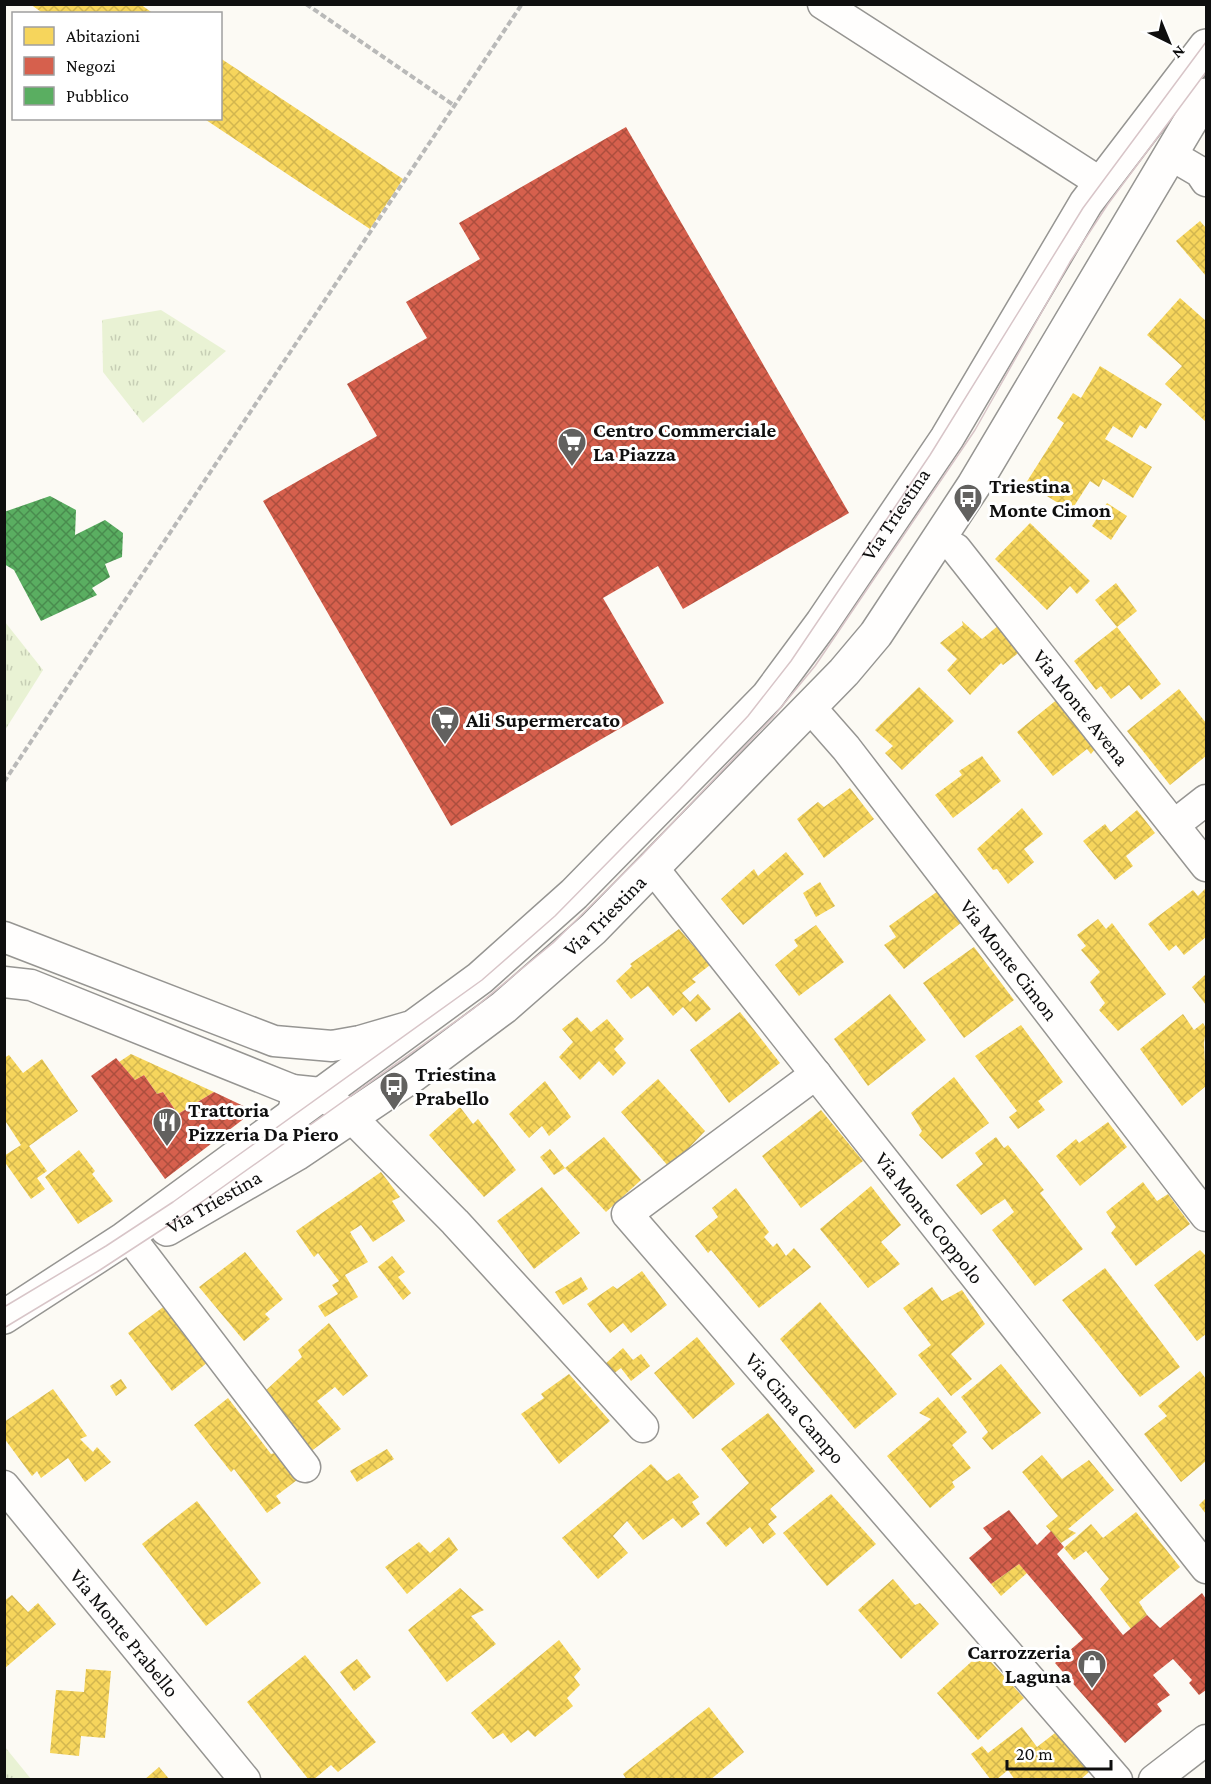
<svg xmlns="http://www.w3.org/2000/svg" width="1211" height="1784" font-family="'Crimson Pro',serif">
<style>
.park{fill:url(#park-tufts)}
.homes{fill:url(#homes-cross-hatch)}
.shops{fill:url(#shops-cross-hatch)}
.public{fill:url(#public-cross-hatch)}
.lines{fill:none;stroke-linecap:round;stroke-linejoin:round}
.minor-casing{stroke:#969592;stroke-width:33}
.tertiary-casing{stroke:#969592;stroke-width:36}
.path{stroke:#b9b9b8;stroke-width:4;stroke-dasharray:6 3;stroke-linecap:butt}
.minor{stroke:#fffefd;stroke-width:30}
.tertiary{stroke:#fffefd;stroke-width:33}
.tram{stroke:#d8c5c8;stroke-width:1.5}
.labels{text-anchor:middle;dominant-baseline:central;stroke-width:6;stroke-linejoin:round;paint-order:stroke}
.poi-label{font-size:21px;font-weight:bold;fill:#0f0f0f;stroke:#fff;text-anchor:start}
.street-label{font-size:21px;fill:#0f0f0f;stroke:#fff}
</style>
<defs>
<pattern id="park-tufts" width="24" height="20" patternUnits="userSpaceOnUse" patternTransform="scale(1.5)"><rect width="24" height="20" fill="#e9f2d4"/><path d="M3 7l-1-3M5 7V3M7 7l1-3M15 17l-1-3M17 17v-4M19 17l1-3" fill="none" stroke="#c7ceb5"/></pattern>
<pattern id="homes-cross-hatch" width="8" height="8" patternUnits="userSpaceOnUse" patternTransform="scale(1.5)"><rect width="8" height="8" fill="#f6d55c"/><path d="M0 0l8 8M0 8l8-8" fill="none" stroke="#d2b64f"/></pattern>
<pattern id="shops-cross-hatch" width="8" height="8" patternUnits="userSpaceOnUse" patternTransform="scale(1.5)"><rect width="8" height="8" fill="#d6604d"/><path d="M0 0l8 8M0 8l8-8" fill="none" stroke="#ac4e3e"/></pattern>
<pattern id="public-cross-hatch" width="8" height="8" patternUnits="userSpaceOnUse" patternTransform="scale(1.5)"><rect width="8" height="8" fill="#5aae61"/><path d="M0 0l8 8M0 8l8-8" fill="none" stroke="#498c4e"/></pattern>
</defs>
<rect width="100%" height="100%" fill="#fcfaf4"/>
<g class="park">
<path d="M161,310L226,351L143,423L103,372L102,320Z"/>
<path d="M5,622L43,670L5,730Z"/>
<path d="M5,1747L31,1779H5Z"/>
</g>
<g class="homes">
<path d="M30,4H140L154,14H44Z"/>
<path d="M220,58L403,179L370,229L203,118H220Z"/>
<path d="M1200,221L1206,228V276L1176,241Z"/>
<path d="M1180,298L1206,321V422L1165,384L1182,366L1147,335Z"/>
<path d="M1100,366L1162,404L1146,429L1140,425L1132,438L1113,426L1105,439L1152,467L1133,498L1103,479L1099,487L1090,481L1071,511L1026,483L1064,423L1057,418L1073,393L1081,398Z"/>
<path d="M1107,503L1127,516L1111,540L1092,526Z"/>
<path d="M1030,523L1090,581L1077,594L1070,586L1047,610L995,559Z"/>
<path d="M1116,583L1137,611L1117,627L1095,600Z"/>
<path d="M962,621L982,639L999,625L1022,650L1003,665L1001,663L970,695L947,670L957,659L940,643L963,625Z"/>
<path d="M1117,627L1161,684L1141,700L1129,685L1111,699L1101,686L1096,690L1074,661Z"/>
<path d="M919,687L954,721L902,770L885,753L893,746L875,730Z"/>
<path d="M1179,689L1206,723V756L1170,785L1127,731Z"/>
<path d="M1059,698L1095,749L1091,754L1087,749L1053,776L1017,732Z"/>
<path d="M982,756L1001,781L953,818L935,795L962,775L959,771Z"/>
<path d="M850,788L874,819L824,858L797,819L818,802L824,807Z"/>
<path d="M1022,808L1043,834L1024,849L1034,862L1008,884L997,869L993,870L977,849Z"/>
<path d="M1137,810L1155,833L1126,856L1133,866L1115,880L1083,841L1105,824L1111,832Z"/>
<path d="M786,852L804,874L743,925L721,899L754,869L758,876Z"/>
<path d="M820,882L835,906L816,917L803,893Z"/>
<path d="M1206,888V937L1184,955L1176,945L1169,951L1148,924L1193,890L1198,896Z"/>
<path d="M938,891L962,922L904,969L884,945L896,937L889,926Z"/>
<path d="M1098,919L1106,929L1112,923L1166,994L1118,1031L1099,1010L1105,1003L1090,982L1100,972L1081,950L1086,946L1077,935Z"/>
<path d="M816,925L844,962L799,996L775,965L798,946L794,940Z"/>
<path d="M679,929L710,965L692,979L696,982L682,993L690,1002L698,994L711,1009L696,1022L683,1007L673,1016L648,986L631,999L616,981L632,966L630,964Z"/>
<path d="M974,947L1014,1000L964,1038L923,983Z"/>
<path d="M1206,974V1005L1192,987Z"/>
<path d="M890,994L926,1040L868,1086L834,1039Z"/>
<path d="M740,1012L780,1063L729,1103L690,1050Z"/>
<path d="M1183,1014L1194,1030L1203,1023L1206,1028L1204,1043L1206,1086L1182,1106L1140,1049Z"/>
<path d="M577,1017L591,1032L607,1019L624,1039L614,1049L626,1063L613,1076L599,1061L580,1080L559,1057L573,1042L562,1029Z"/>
<path d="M1021,1025L1063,1082L1038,1101L1045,1110L1018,1129L1009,1117L1017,1111L975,1056Z"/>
<path d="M131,1054L214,1092L178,1114L163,1092L157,1094L144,1075L135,1080L119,1062Z"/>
<path d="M9,1055L23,1073L42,1059L78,1111L29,1146L47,1171L37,1178L45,1189L31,1199L4,1161V1156L21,1145L4,1119V1058Z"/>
<path d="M954,1077L989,1123L942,1159L919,1135L922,1131L911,1113Z"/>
<path d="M658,1079L705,1131L686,1151L687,1152L669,1167L621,1112Z"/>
<path d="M545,1081L571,1117L549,1136L542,1126L529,1138L509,1114Z"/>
<path d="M460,1107L473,1124L478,1119L516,1170L484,1197L429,1135Z"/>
<path d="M821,1110L863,1161L801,1208L762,1156Z"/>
<path d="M1108,1122L1127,1147L1080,1186L1056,1156L1076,1139L1079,1143Z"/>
<path d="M604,1137L641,1180L606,1212L565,1168Z"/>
<path d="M996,1137L1004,1148L1008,1145L1044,1190L1040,1193L1083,1249L1035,1286L992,1230L1014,1212L1005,1199L981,1215L956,1185L983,1164L975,1153Z"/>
<path d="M550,1149L565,1168L554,1175L540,1157Z"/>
<path d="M79,1150L95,1171L92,1174L113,1201L78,1224L45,1177Z"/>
<path d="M381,1172L400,1197L392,1201L405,1221L373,1242L361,1225L350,1232L368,1262L345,1275L358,1297L325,1317L318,1306L338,1294L332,1285L339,1281L318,1253L314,1257L296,1231Z"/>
<path d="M1143,1182L1157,1201L1168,1194L1190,1224L1136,1266L1111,1233L1116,1227L1106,1212Z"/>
<path d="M871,1186L901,1225L881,1242L900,1264L868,1288L820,1229Z"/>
<path d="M542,1187L580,1233L534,1269L497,1221Z"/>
<path d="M736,1188L769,1232L764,1237L773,1247L777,1243L786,1256L794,1248L811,1267L759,1308L711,1250L708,1253L695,1236L718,1217L712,1208Z"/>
<path d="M1200,1250L1206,1256V1334L1197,1341L1154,1285Z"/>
<path d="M245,1252L283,1299L265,1314L270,1319L244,1341L199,1287Z"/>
<path d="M392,1256L405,1272L398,1277L411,1293L403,1300L378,1267Z"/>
<path d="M1105,1268L1180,1367L1140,1397L1062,1300Z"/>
<path d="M642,1271L667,1305L631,1333L623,1323L610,1333L587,1304L613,1286L617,1289Z"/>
<path d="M581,1277L588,1289L563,1305L555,1292Z"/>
<path d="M932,1287L942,1301L962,1290L985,1324L951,1354L972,1379L951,1396L918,1355L931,1345L903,1308Z"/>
<path d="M820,1302L897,1394L855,1429L780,1339Z"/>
<path d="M166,1305L208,1362L172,1391L128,1333Z"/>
<path d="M329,1323L368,1376L343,1396L335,1387L317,1401L341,1429L310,1452L264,1392L302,1357L298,1350Z"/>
<path d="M697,1337L735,1384L693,1419L654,1373Z"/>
<path d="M623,1348L633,1360L641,1354L650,1366L631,1381L621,1368L613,1374L604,1365Z"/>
<path d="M1001,1364L1041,1413L992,1450L982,1438L988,1432L961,1397Z"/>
<path d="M1200,1371L1206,1379V1461L1181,1482L1144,1434L1167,1416L1158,1406Z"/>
<path d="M569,1374L610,1421L559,1464L521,1414L544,1398L541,1394Z"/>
<path d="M121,1379L127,1388L116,1396L110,1386Z"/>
<path d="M53,1389L87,1436L80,1439L93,1452L97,1447L111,1462L85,1482L68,1458L41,1478L37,1471L32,1476L4,1438V1422Z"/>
<path d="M938,1397L967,1432L952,1445L971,1468L952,1482L955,1487L930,1508L887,1456L931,1419L919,1413Z"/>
<path d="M228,1398L271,1454L275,1453L297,1480L276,1496L281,1503L267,1513L234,1469L231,1472L194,1425Z"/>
<path d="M768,1413L815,1471L770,1509L777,1517L768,1524L776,1534L763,1544L750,1527L726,1547L706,1523L749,1483L721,1449Z"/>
<path d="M387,1449L394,1459L357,1482L350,1471Z"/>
<path d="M1042,1455L1062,1479L1089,1460L1114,1490L1068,1529L1076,1533L1061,1543L1046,1526L1058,1516L1022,1472Z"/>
<path d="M651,1464L667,1481L679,1473L699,1497L692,1502L700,1514L682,1528L673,1518L643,1540L627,1521L613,1536L628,1553L598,1579L562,1538Z"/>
<path d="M831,1494L876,1544L827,1586L783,1533Z"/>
<path d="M1206,1498V1514L1199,1505Z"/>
<path d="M197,1501L261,1583L206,1626L142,1544Z"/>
<path d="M1136,1512L1180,1567L1139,1602L1147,1615L1131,1629L1100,1589L1109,1579L1086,1551L1074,1560L1064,1548L1091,1524L1103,1538Z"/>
<path d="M449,1537L458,1550L407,1594L385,1567L419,1542L430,1553Z"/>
<path d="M1019,1564L1027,1573L1001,1596L991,1584Z"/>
<path d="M893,1579L915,1605L920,1603L939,1624L901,1659L858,1610Z"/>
<path d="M460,1588L484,1610L471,1616L496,1644L447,1682L408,1630Z"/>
<path d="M12,1595L28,1612L38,1603L56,1624L4,1669V1601Z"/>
<path d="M559,1640L581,1669L574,1677L580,1685L567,1698L573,1706L535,1737L528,1730L511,1743L503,1733L493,1739L471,1713Z"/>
<path d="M982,1652L1024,1698L978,1740L937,1693Z"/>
<path d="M305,1655L376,1742L338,1772L331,1765L313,1780H309L247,1702Z"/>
<path d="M357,1659L371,1677L354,1691L340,1672Z"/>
<path d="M86,1669L111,1671L105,1738L81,1736L79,1756L50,1753L56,1690L84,1692Z"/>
<path d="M709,1707L744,1752L710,1780H627L623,1774Z"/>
<path d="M1022,1727L1037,1747L1055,1733L1089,1772L1080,1780H1015L1008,1770L996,1780H991L971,1754L982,1746L988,1753Z"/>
<path d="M159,1767L170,1780H144Z"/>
</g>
<g class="shops">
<path d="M626,127L849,513L683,609L658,566L603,598L664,703L451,826L263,501L377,436L347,384L427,338L406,302L480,259L459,223Z"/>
<path d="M116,1058L135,1080L144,1075L157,1094L163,1092L178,1114L214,1092L254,1111L165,1179L91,1076Z"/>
<path d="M1009,1510L1037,1545L1051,1531L1064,1547L1057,1554L1123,1635L1147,1615L1160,1628L1202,1593L1206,1599V1690L1199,1695L1189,1683L1192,1680L1173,1659L1153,1675L1170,1695L1157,1704L1162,1711L1125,1743L1055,1663L1083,1639L1019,1564L991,1584L969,1558L992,1539L983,1528Z"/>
</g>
<path class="public" d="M50,496L76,510L75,535L105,520L123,533L122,557L105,564L110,577L92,588L97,595L41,621L14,570L4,564V512Z"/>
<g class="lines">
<g class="minor-casing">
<g id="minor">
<path d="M823,4L1101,183"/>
<path d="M1171,155L1200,172L1206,181"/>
<path id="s1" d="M956,549L1206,866"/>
<path id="s2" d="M810,707L846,748L1206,1216"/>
<path d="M1174,825L1206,800"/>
<path id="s3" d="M653,868L1206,1568"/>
<path d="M4,937L274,1041L332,1046L360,1041L408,1027"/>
<path d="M4,982L31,985L290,1089L296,1099L294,1108"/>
<path id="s4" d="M816,1074L627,1214L1117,1780"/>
<path d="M292,1090L321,1093L351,1117L455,1222L643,1427"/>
<path d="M129,1236L305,1467"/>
<path id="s5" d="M4,1486L245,1780"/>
<path d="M1154,1780L1206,1740"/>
</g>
</g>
<g class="tertiary-casing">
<g id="tertiary">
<path id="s6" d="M167,1229L296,1154L413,1075L504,1007L593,929L844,672L876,634L974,485L1206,95"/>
<path id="s7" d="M4,1317L124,1239L480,978L574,894L768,696L822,623L947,438L1086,203L1206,46"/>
</g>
</g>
<g class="path">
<path d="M306,4L455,106"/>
<path d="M4,782L522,4"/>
</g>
<use href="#minor" class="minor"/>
<use href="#tertiary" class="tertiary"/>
<g class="tram">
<path d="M4,1307L106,1246L173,1202L482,980L555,916L680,789L748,716L791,661L930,455L1083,208L1206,42"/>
<path d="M4,1328L100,1270L175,1221L473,1009L553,943L642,855L773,717L815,666L975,430L1070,262L1108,204L1206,72"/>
</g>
</g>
<defs>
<g id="supermarket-pin" transform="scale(1.5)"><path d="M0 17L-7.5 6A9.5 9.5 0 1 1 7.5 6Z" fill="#62615f" stroke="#fff"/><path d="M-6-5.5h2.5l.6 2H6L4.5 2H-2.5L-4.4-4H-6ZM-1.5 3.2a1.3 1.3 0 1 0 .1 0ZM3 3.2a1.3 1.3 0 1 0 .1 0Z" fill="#fff"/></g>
<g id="bus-pin" transform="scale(1.5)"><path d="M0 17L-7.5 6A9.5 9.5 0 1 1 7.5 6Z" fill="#62615f" stroke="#fff"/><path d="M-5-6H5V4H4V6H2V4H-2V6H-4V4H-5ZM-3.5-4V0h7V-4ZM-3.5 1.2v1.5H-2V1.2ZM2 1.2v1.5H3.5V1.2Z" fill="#fff"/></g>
<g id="restaurant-pin" transform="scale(1.5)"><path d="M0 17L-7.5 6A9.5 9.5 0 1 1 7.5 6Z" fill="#62615f" stroke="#fff"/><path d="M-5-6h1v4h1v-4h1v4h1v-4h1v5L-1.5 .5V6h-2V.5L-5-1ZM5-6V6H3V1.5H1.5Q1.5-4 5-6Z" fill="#fff"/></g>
<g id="shop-pin" transform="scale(1.5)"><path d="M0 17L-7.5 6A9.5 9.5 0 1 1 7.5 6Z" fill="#62615f" stroke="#fff"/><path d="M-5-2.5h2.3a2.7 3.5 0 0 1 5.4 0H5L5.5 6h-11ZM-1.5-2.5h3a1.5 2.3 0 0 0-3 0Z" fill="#fff"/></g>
</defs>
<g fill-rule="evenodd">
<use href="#supermarket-pin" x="572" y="442"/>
<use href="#bus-pin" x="968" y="498"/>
<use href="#supermarket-pin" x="445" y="720"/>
<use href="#bus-pin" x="394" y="1086"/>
<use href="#restaurant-pin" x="167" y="1122"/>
<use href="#shop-pin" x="1092" y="1664"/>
</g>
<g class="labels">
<g class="poi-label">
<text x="593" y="430">Centro Commerciale<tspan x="593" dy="24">La Piazza</tspan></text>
<text x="989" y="486">Triestina<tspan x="989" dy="24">Monte Cimon</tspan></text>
<text x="466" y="720">Ali Supermercato</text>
<text x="415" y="1074">Triestina<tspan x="415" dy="24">Prabello</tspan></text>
<text x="188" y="1110">Trattoria<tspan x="188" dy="24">Pizzeria Da Piero</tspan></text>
<text x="1071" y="1652" text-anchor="end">Carrozzeria<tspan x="1071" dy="24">Laguna</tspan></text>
</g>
<g class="street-label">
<text stroke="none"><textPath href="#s7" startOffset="1210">Via Triestina</textPath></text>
<text stroke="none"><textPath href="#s1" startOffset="202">Via Monte Avena</textPath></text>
<text stroke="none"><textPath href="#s6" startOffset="540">Via Triestina</textPath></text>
<text stroke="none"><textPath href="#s2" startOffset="322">Via Monte Cimon</textPath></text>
<text stroke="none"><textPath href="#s6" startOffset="54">Via Triestina</textPath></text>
<text stroke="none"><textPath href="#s3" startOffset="446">Via Monte Coppolo</textPath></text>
<text stroke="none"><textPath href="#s4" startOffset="492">Via Cima Campo</textPath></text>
<text stroke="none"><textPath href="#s5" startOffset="190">Via Monte Prabello</textPath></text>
</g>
</g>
<rect width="1211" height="1784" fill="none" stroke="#0f0f0f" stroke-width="12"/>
<rect x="12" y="12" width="210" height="108" fill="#ffffff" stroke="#9f9f9f" stroke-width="1.5"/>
<rect x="24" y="27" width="30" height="18" fill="#f6d55c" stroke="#9f9f9f" stroke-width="1.5"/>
<text x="66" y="42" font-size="18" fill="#0f0f0f">Abitazioni</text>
<rect x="24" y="57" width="30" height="18" fill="#d6604d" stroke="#9f9f9f" stroke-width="1.5"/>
<text x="66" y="72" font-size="18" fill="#0f0f0f">Negozi</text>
<rect x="24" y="87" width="30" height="18" fill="#5aae61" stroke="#9f9f9f" stroke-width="1.5"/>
<text x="66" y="102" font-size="18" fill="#0f0f0f">Pubblico</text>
<g transform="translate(1169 42) rotate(137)" stroke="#ffffff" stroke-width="4.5" paint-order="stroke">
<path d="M0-4.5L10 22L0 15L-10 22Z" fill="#0f0f0f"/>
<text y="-9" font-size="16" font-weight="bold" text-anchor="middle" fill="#0f0f0f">N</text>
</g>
<path d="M1007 1760v9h104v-9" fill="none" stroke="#0f0f0f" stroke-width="3"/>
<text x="1016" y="1760" font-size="18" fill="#0f0f0f" stroke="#ffffff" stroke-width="4.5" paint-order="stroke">20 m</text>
</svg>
